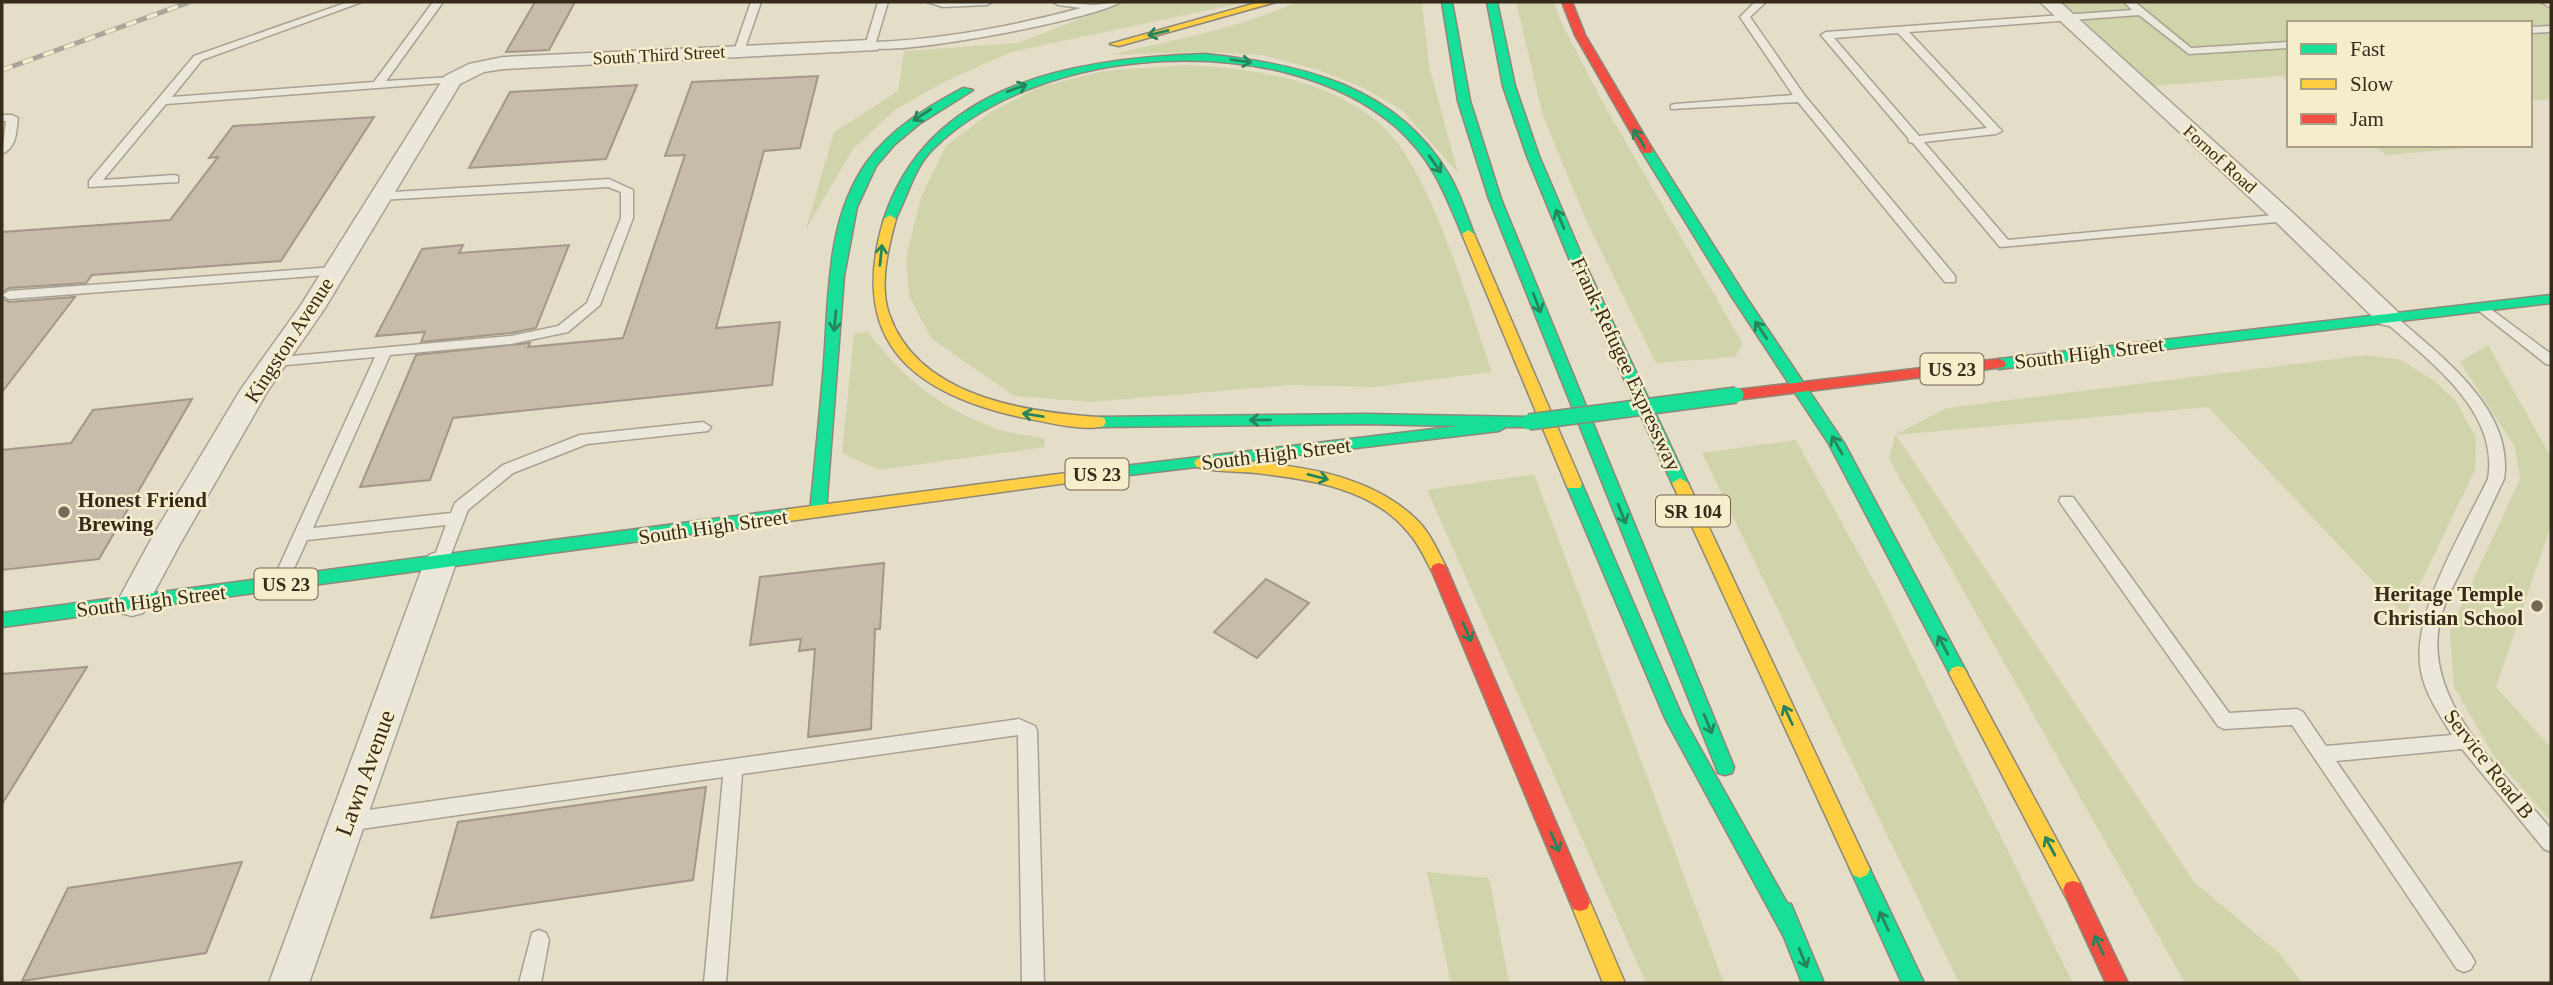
<svg xmlns="http://www.w3.org/2000/svg" width="2553" height="985" font-family="Georgia,serif">
<style>
.green{fill:#d1d4aa}
.building{fill:#c7bba9;stroke:#a39888;stroke-width:2}
.lines{fill:none;stroke-linecap:round;stroke-linejoin:round}
.lane-casing{stroke:#a8a192;stroke-width:3}
.street-casing{stroke:#a8a192;stroke-width:3}
.fast-casing{stroke:#8e8779;stroke-width:3}
.slow-casing{stroke:#8e8779;stroke-width:3}
.jam-casing{stroke:#8e8779;stroke-width:3}
.lane{fill:#ebe7da;fill-rule:evenodd}
.street{fill:#ebe7da;fill-rule:evenodd}
.fast{fill:#16e098;fill-rule:evenodd}
.slow{fill:#ffcf43;fill-rule:evenodd}
.jam{fill:#f24e42;fill-rule:evenodd}
.rail-casing{stroke:#aaa69b;stroke-width:5}
.rail{stroke:#f6edcd;stroke-width:3.5;stroke-dasharray:11;stroke-linecap:butt}
.fast-bridge-casing{stroke:#8e8779;stroke-width:18;stroke-linecap:butt}
.fast-bridge{stroke:#16e098;stroke-width:15}
.oneway{stroke:#26855a}
.poi-dot{fill:#736958;stroke:#f6edcd;stroke-width:2.5}
.labels{text-anchor:middle;dominant-baseline:central;stroke-width:5;stroke-linejoin:round;paint-order:stroke}
.far-street-label{font-size:18px;fill:#362a1b;stroke:#f6edcd}
.shield{fill:#f6edcd;stroke:#706450;stroke-width:2}
.shield-label{font-size:19px;font-weight:bold;fill:#362a1b}
.street-label{font-size:21px;fill:#362a1b;stroke:#f6edcd}
.poi-label{font-size:21px;font-weight:bold;fill:#362a1b;stroke:#f6edcd;text-anchor:start}
.near-street-label{font-size:24px;fill:#362a1b;stroke:#f6edcd}
</style>
<rect width="100%" height="100%" fill="#e4ddc8"/>
<g class="green">
<path d="M1122,2H1246L1011,52L946,81L896,109L853,149L806,229L834,132L898,91L904,51L1018,43Z"/>
<path d="M1296,2H1422L1429,66L1458,173L1403,111L1366,89L1319,70L1261,55L1202,52L1110,55C1171,40 1239,29 1296,2Z"/>
<path d="M1516,2H1554L1562,24L1603,103L1743,344L1735,357L1656,363L1586,220L1543,116Z"/>
<path d="M2059,2H2551V99L2530,101V23H2289V81L2282,76L2153,86Z"/>
<path d="M1184,65C1252,68 1332,79 1384,128C1432,173 1469,307 1492,372L1375,387L1291,385L1092,402L1014,396L931,338L909,296L906,258L921,197L946,146L991,112L1040,87L1103,71Z"/>
<path d="M2373,145H2500L2387,155Z"/>
<path d="M868,332C904,378 936,405 991,427C1007,433 1027,435 1044,438L1045,447L879,470L842,453L854,334Z"/>
<path d="M2488,345L2551,457V525L2496,687L2551,748V821L2495,758L2454,687L2450,630L2520,479L2515,447L2460,362Z"/>
<path d="M2367,355L2401,360L2433,380L2455,400L2476,437L2475,470L2405,615L2208,407L1896,435L2194,882L2280,954L2302,983H2185L1889,459L1895,435L1947,408Z"/>
<path d="M1796,440L1880,592L2073,983H1959L1702,453Z"/>
<path d="M1534,474L1724,983H1646L1427,490Z"/>
<path d="M1427,872L1489,878L1509,983H1451Z"/>
</g>
<g class="building">
<path d="M535,2H575L549,50L506,52Z"/>
<path d="M818,76L800,148L764,151L716,328L780,322L772,385L453,418L430,480L360,487L416,355L530,343L528,347L623,338L685,155L665,156L692,82Z"/>
<path d="M637,85L606,159L469,168L510,92Z"/>
<path d="M374,117L281,261L92,275L86,283L9,288L2,292V232L170,220L218,157L209,158L233,126Z"/>
<path d="M463,245L459,253L569,245L536,328L511,333L421,342L425,332L376,336L422,249Z"/>
<path d="M75,297L2,392V298L9,302Z"/>
<path d="M192,399L99,559L2,570V450L71,443L93,410Z"/>
<path d="M884,563L880,629H875L871,729L808,737L815,649L799,651L801,639L750,645L760,577Z"/>
<path d="M1266,579L1309,603L1257,658L1214,632Z"/>
<path d="M87,667L2,804V674Z"/>
<path d="M706,787L693,880L431,918L458,822Z"/>
<path d="M242,862L206,953L22,981L68,888Z"/>
</g>
<g class="lines">
<g class="lane-casing">
<g id="lane">
<path d="M348,2H362L202,60L172,97L374,82L433,2H443L386,81L452,77L456,78V82L166,104L103,180L174,175L178,176V182L89,187V181L194,56Z"/>
<path d="M751,2H761L744,51L735,53L734,51Z"/>
<path d="M878,2H888L876,42C946,39 1014,26 1081,8L1058,5L1053,2L1094,5L1120,2C1096,19 884,60 865,46Z"/>
<path d="M927,2H992L987,5L943,7Z"/>
<path d="M1755,2H1766L1750,17L1805,96L1955,276V282H1945L1798,102L1671,109V105L1675,104L1793,95L1740,17Z"/>
<path d="M2124,2H2135L2191,48L2289,42V48L2189,54L2139,15L1909,32L2002,131L1996,134L1924,142L2008,240L2285,214L2289,215V221L2000,247L1913,143L1909,142L1908,138L1821,35L1826,32L2132,10ZM1898,33L1987,128L1919,136L1834,38Z"/>
<path d="M2541,2H2551V8Z"/>
<path d="M2551,26V32L2530,33V27Z"/>
<path d="M2,115H12L18,118C16,133 17,147 2,154L6,121H2Z"/>
<path d="M609,179L633,190V218L600,305L568,332L511,344L390,355L313,528L451,513L455,503L503,465L580,435L703,422L711,427L708,431L587,444L513,473L468,510L446,567H434L432,563L446,525L307,540L285,588H273L271,584L375,357L275,366L270,364L268,361L270,358L511,336L558,326L587,303L621,218V192L608,187L380,200L376,199V193Z"/>
<path d="M334,267L339,268V274L9,299L2,295L9,291Z"/>
<path d="M2484,304L2551,354V365L2546,364L2479,311L2477,308L2479,305Z"/>
<path d="M2389,314L2394,315C2440,356 2515,409 2504,479C2490,508 2477,537 2463,566C2456,581 2448,595 2443,610C2414,695 2502,770 2551,829V852L2544,849L2462,749L2336,761L2471,955L2475,962L2471,969L2464,972L2457,969L2292,725L2224,729L2218,726L2059,501L2061,497H2073L2229,713L2297,709L2303,712L2326,746L2452,735C2440,715 2425,694 2421,671C2410,615 2463,531 2488,479C2500,411 2429,361 2384,321L2382,318L2384,315Z"/>
<path d="M1019,719L1035,726L1037,731L1044,983H1022L1018,735L742,774L726,983H704L723,777L347,831L340,828L337,822L340,816L347,813Z"/>
<path d="M539,930L546,933L549,940L541,983H519L532,933Z"/>
</g>
</g>
<g class="street-casing">
<g id="street">
<path d="M2040,2H2060L2293,213L2398,312L2402,318L2398,324L2389,326L2380,324L2277,223Z"/>
<path d="M870,40L877,42L880,46L877,50L503,69L484,72L460,84L325,308L267,392L180,544L143,613L132,616L121,613L116,604L154,534L241,389L301,305L445,76L469,64L503,57Z"/>
<path d="M440,551L451,555L456,563L309,983H269L424,563L429,555Z"/>
</g>
</g>
<g class="fast-casing">
<g id="fast">
<path d="M1442,2H1452L1470,101L1501,199L1734,767L1732,773L1725,775L1718,773L1716,767L1489,199L1458,101Z"/>
<path d="M1487,2H1497L1515,86L1539,156L1587,268L1688,483L1686,487H1674L1672,483L1573,268L1527,156L1503,86Z"/>
<path d="M1205,54C1300,64 1396,85 1449,175C1460,193 1466,214 1474,234L1468,238L1462,234C1444,191 1432,159 1396,127C1282,28 1041,43 934,148C913,168 908,197 894,222L890,223L884,219C929,81 1079,58 1205,54Z"/>
<path d="M963,88L973,90L919,124L895,144L876,166L857,207L844,276L826,512L824,516H812L810,512C815,462 820,413 824,363C829,296 826,219 867,162C891,129 927,107 963,88Z"/>
<path d="M1647,146L1653,150L1746,297L1844,443L1967,673L1964,678L1958,680L1952,678L1829,444L1732,297L1641,150Z"/>
<path d="M2551,295V303L1999,369L1992,364L1999,359Z"/>
<path d="M1366,414L1529,417L1536,422L1529,427H1506L1499,431L1121,476L1113,471L1116,467L1459,426L1366,424L1099,427L1092,422L1099,417Z"/>
<path d="M1574,478L1582,484L1682,716L1787,903L1791,904L1824,983H1802L1784,937L1665,718L1566,484Z"/>
<path d="M789,509L797,515L789,521L2,627V613Z"/>
<path d="M1860,860L1867,863L1924,983H1902L1850,869L1853,863Z"/>
</g>
</g>
<g class="slow-casing">
<g id="slow">
<path d="M1260,2H1276L1119,46L1110,44Z"/>
<path d="M890,215L896,219C888,248 879,285 889,314C918,397 1024,412 1099,417L1104,418L1106,422L1104,426C1083,432 1042,421 1020,417C908,392 848,338 884,219Z"/>
<path d="M1468,230L1474,234L1582,484L1580,488H1568L1566,484L1462,234Z"/>
<path d="M1202,458C1274,464 1360,466 1416,519C1430,532 1438,552 1447,569L1445,573H1433C1425,559 1419,544 1408,532C1372,488 1309,479 1256,473C1236,471 1215,472 1197,467L1194,463L1197,459Z"/>
<path d="M1121,466L1129,471L1126,475L789,521L781,515L789,509Z"/>
<path d="M1680,478L1688,483L1867,863L1870,869L1867,875L1860,878L1853,875L1672,483Z"/>
<path d="M1958,666L1964,668L2080,883L2083,890L2080,897L2073,899L2066,897L1949,673L1952,668Z"/>
<path d="M1580,893L1587,895L1625,983H1603L1570,902L1573,895Z"/>
</g>
</g>
<g class="jam-casing">
<g id="jam">
<path d="M1562,2H1572L1585,35L1653,150L1651,153H1643L1641,150L1575,35Z"/>
<path d="M1999,359L2004,361L2006,364L2004,367L1736,400L1729,395L1736,390Z"/>
<path d="M1439,563L1445,565L1447,569L1590,902L1587,909L1580,911L1573,909L1570,902L1431,569L1433,565Z"/>
<path d="M2073,881L2080,883L2128,983H2106L2063,890L2066,883Z"/>
</g>
</g>
<use href="#lane" class="lane"/>
<use href="#street" class="street"/>
<use href="#fast" class="fast"/>
<use href="#slow" class="slow"/>
<use href="#jam" class="jam"/>
<g class="rail-casing">
<path id="rail" d="M2,70L190,2"/>
</g>
<use href="#rail" class="rail"/>
<g class="fast-bridge-casing">
<path id="fast-bridge" d="M1529,422L1736,395"/>
</g>
<use href="#fast-bridge" class="fast-bridge"/>
</g>
<defs><path id="oneway-shaft" d="M-6 0H5M1.5-3L5.5 0L1.5 3" fill="none" stroke-width="1.6" stroke-linecap="round" stroke-linejoin="round" transform="scale(1.75)"/></defs>
<g class="oneway">
<use href="#oneway-shaft" transform="translate(1158 33) rotate(166)"/>
<use href="#oneway-shaft" transform="translate(1241 61) rotate(8)"/>
<use href="#oneway-shaft" transform="translate(1017 88) rotate(-21)"/>
<use href="#oneway-shaft" transform="translate(922 115) rotate(147)"/>
<use href="#oneway-shaft" transform="translate(1639 138) rotate(-122)"/>
<use href="#oneway-shaft" transform="translate(1435 164) rotate(55)"/>
<use href="#oneway-shaft" transform="translate(1560 219) rotate(-113)"/>
<use href="#oneway-shaft" transform="translate(881 255) rotate(-84)"/>
<use href="#oneway-shaft" transform="translate(1537 303) rotate(69)"/>
<use href="#oneway-shaft" transform="translate(835 321) rotate(95)"/>
<use href="#oneway-shaft" transform="translate(1761 330) rotate(-124)"/>
<use href="#oneway-shaft" transform="translate(1033 415) rotate(-171)"/>
<use href="#oneway-shaft" transform="translate(1260 420) rotate(179)"/>
<use href="#oneway-shaft" transform="translate(1837 445) rotate(-120)"/>
<use href="#oneway-shaft" transform="translate(1318 477) rotate(14)"/>
<use href="#oneway-shaft" transform="translate(1622 514) rotate(68)"/>
<use href="#oneway-shaft" transform="translate(1467 632) rotate(67)"/>
<use href="#oneway-shaft" transform="translate(1943 645) rotate(-118)"/>
<use href="#oneway-shaft" transform="translate(1788 715) rotate(-115)"/>
<use href="#oneway-shaft" transform="translate(1708 724) rotate(68)"/>
<use href="#oneway-shaft" transform="translate(1555 842) rotate(67)"/>
<use href="#oneway-shaft" transform="translate(2050 846) rotate(-118)"/>
<use href="#oneway-shaft" transform="translate(1884 921) rotate(-115)"/>
<use href="#oneway-shaft" transform="translate(2099 945) rotate(-115)"/>
<use href="#oneway-shaft" transform="translate(1803 958) rotate(68)"/>
</g>
<g class="poi-dot">
<circle cx="64" cy="512" r="7"/>
<circle cx="2537" cy="606" r="7"/>
</g>
<g class="labels">
<g class="far-street-label">
<text transform="translate(659 55) rotate(-3)">South Third Street</text>
<text transform="translate(2220 159) rotate(42)">Fornof Road</text>
</g>
<g class="shield">
<rect x="1920.5" y="353.5" width="63" height="31" rx="5"/>
<rect x="1065.5" y="458.5" width="63" height="31" rx="5"/>
<rect x="1656" y="495.5" width="74" height="31" rx="5"/>
<rect x="254.5" y="568.5" width="63" height="31" rx="5"/>
</g>
<g class="shield-label">
<text x="1952" y="369">US 23</text>
<text x="1097" y="474">US 23</text>
<text x="1693" y="511">SR 104</text>
<text x="286" y="584">US 23</text>
</g>
<g class="street-label">
<text transform="translate(289 340) rotate(-57)">Kingston Avenue</text>
<text transform="translate(2089 353) rotate(-7)">South High Street</text>
<text transform="translate(1626 364) rotate(65)">Frank-Refugee Expressway</text>
<text transform="translate(1276 454) rotate(-7)">South High Street</text>
<text transform="translate(713 527) rotate(-8)">South High Street</text>
<text transform="translate(151 601) rotate(-7)">South High Street</text>
<text transform="translate(2489 764) rotate(52)">Service Road B</text>
</g>
<g class="poi-label">
<text x="78" y="500">Honest Friend<tspan x="78" dy="24">Brewing</tspan></text>
<text x="2523" y="594" text-anchor="end">Heritage Temple<tspan x="2523" dy="24">Christian School</tspan></text>
</g>
<g class="near-street-label">
<text transform="translate(365 773) rotate(-70)">Lawn Avenue</text>
</g>
</g>
<rect width="2553" height="985" fill="none" stroke="#362a1b" stroke-width="7"/>
<rect x="2287" y="21" width="245" height="126" fill="#f6edcd" stroke="#a99f86" stroke-width="2"/>
<rect x="2301" y="44" width="35" height="10" fill="#16e098" stroke="#a99f86" stroke-width="2"/>
<text x="2350" y="56" font-size="21" fill="#362a1b">Fast</text>
<rect x="2301" y="79" width="35" height="10" fill="#ffcf43" stroke="#a99f86" stroke-width="2"/>
<text x="2350" y="91" font-size="21" fill="#362a1b">Slow</text>
<rect x="2301" y="114" width="35" height="10" fill="#f24e42" stroke="#a99f86" stroke-width="2"/>
<text x="2350" y="126" font-size="21" fill="#362a1b">Jam</text>
</svg>
